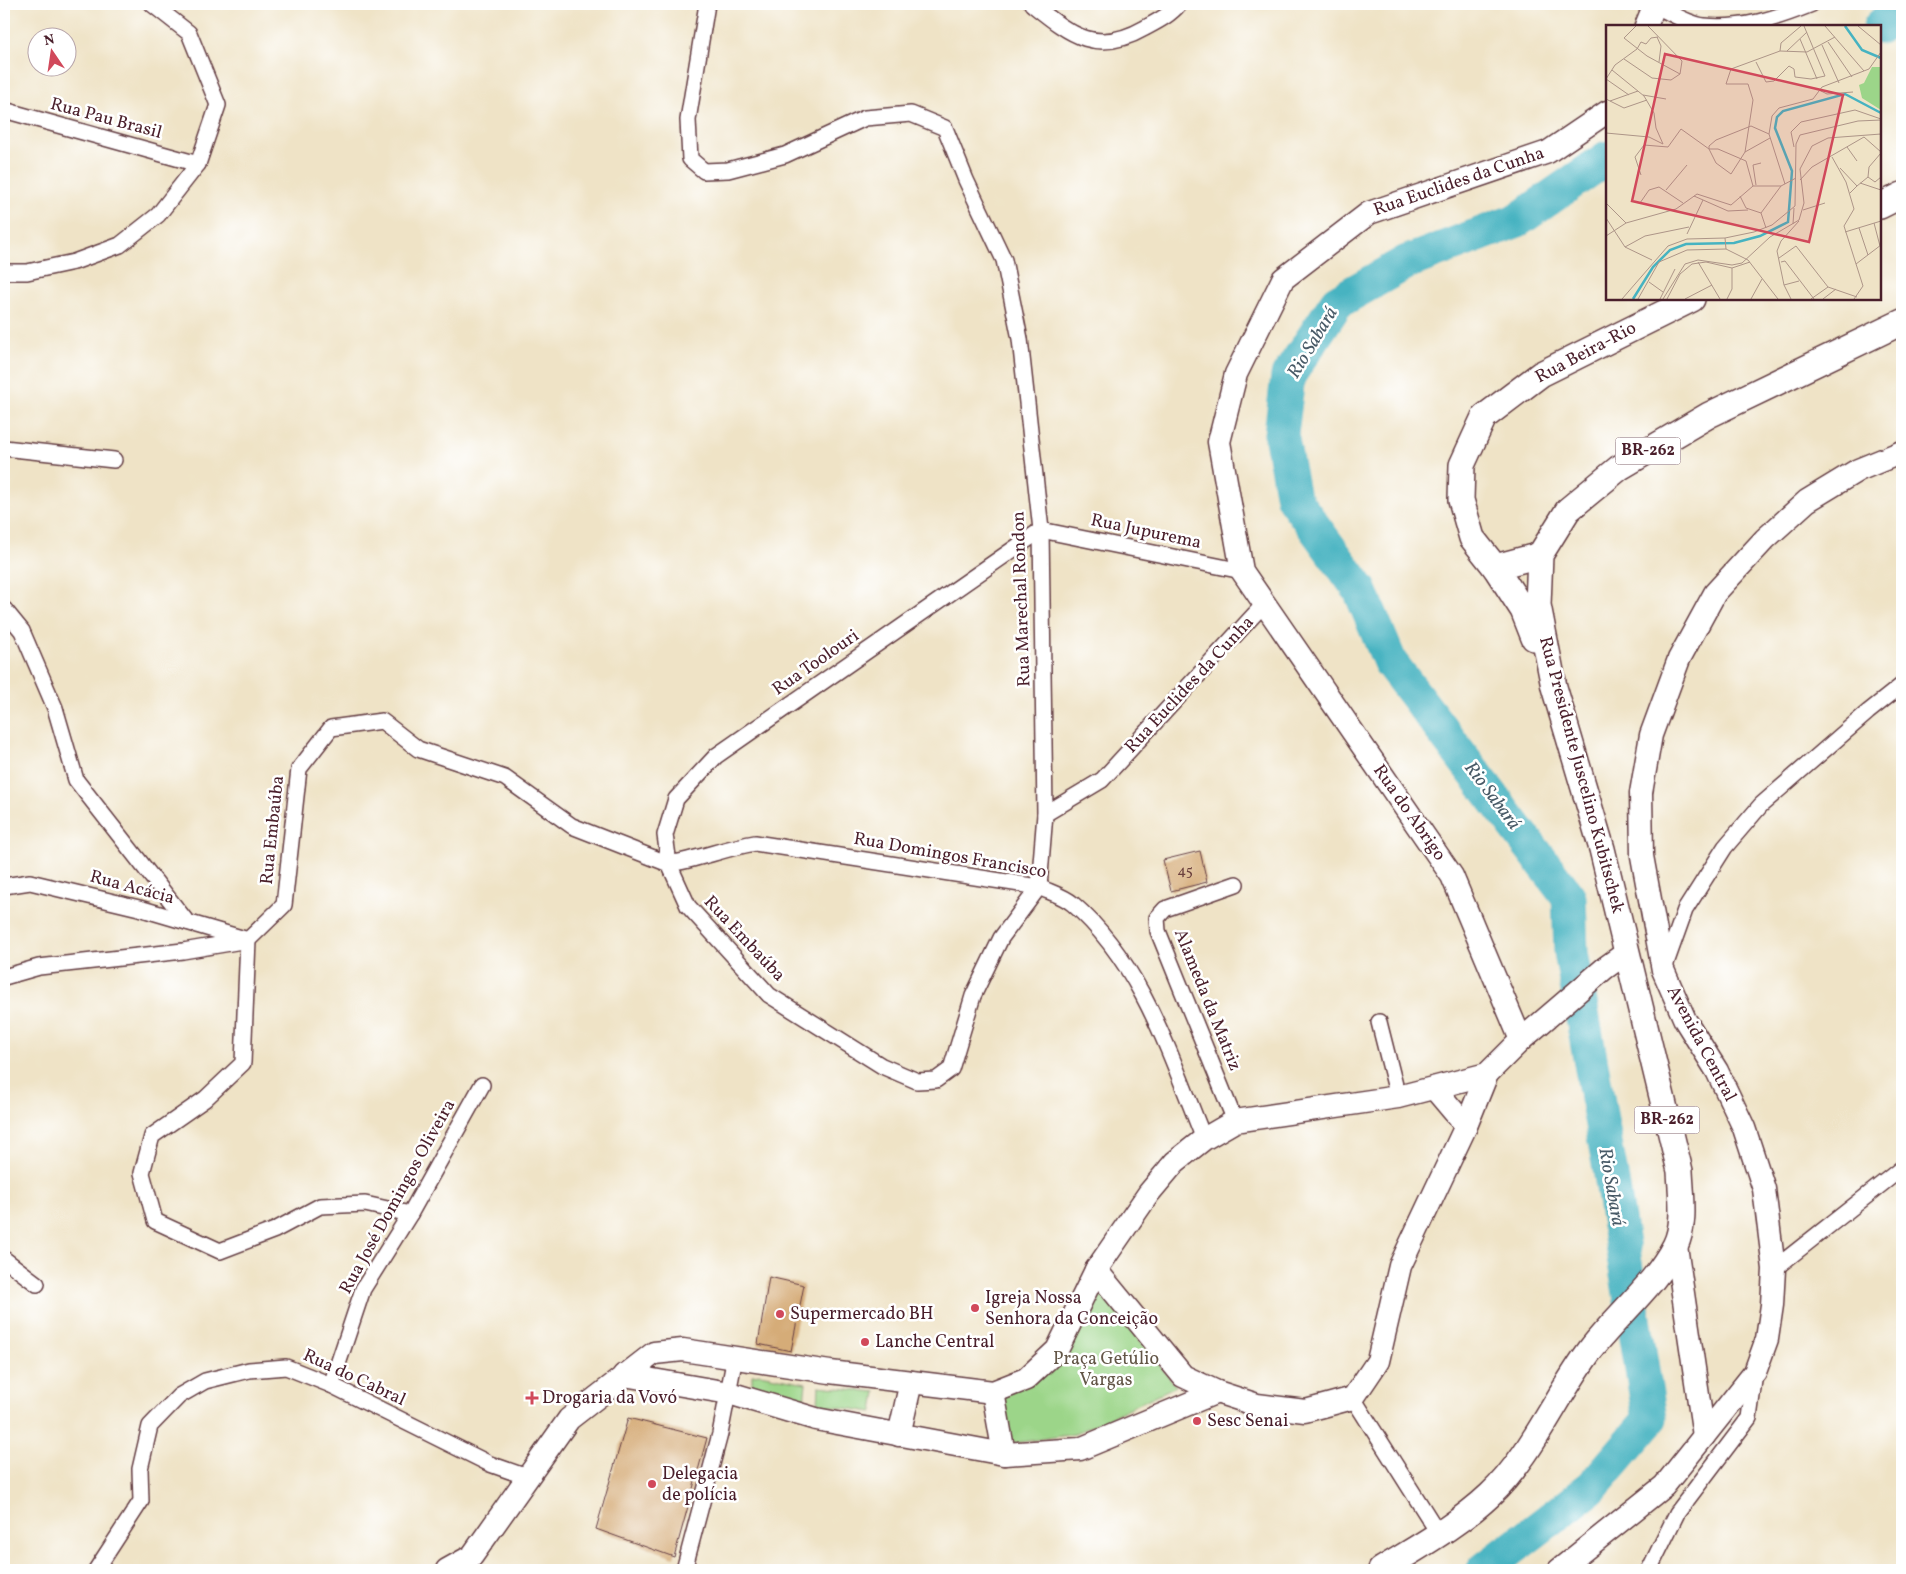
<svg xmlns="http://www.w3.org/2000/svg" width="1906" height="1574" font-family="Vollkorn,serif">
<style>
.green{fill:#9cd589;stroke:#737a5a}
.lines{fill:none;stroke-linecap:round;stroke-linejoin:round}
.river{stroke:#46b3c1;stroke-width:35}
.building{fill:#d5ac78}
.street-casing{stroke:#633c42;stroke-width:18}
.secondary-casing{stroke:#633c42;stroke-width:25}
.primary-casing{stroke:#633c42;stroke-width:28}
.street{stroke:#fff;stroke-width:15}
.secondary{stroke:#fff;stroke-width:22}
.primary{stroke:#fff;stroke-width:25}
.poi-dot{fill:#d1495b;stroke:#fff;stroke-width:2}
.labels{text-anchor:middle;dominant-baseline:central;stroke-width:5;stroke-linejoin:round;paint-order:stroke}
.number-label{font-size:15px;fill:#6d423e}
.shield{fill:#fff;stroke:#80626b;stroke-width:1}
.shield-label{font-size:16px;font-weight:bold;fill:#4a1f2b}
.street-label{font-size:18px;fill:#4a1f2b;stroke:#fff}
.poi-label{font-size:18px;fill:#4a1f2b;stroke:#fff;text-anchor:start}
.park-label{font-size:18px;fill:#635647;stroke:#fff}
.water-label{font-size:19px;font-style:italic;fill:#485a67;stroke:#fff}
.inset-river{fill:none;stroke:#46b3c1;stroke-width:2.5}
.inset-road{fill:none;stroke:#ad9588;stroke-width:1}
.view{fill:#d1495b;fill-opacity:0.15;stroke:#d1495b;stroke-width:2.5}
.inset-edge{fill:none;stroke:#4a1f2b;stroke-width:2.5}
</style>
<rect width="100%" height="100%" fill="#fff"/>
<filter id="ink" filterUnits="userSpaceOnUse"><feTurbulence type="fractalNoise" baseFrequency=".02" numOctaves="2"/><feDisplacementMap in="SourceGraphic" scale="10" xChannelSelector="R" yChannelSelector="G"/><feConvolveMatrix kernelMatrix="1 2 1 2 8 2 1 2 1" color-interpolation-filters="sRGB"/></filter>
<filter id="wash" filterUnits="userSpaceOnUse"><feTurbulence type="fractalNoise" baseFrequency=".0096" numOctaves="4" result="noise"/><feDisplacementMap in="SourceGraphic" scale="20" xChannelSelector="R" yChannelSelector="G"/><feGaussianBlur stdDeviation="1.12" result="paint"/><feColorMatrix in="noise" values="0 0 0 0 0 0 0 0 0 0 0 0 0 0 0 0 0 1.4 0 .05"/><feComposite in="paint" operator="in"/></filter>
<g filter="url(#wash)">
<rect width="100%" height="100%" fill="#efe3c6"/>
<g class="green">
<path d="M1102,1292L1176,1386L1075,1434L1015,1443L1010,1437L999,1395L1065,1351Z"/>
<path d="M760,1374L806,1383L804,1403L752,1384V1375Z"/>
<path d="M819,1386L876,1392L873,1412L818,1404Z"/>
</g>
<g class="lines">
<g class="river">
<path d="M1880,27L1902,6"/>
<path d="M1484,1570L1591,1488L1650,1419L1611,1175L1571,952L1569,897L1390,662L1360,590L1293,498L1281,434L1288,376L1337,302L1407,262L1518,220L1607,158"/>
</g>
</g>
<g id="blocks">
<g class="building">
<path d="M1200,851L1207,882L1171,891L1163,860Z"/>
<path d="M769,1277L804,1285L791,1351L758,1344Z"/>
<path d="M628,1418L707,1438L674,1557L596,1529Z"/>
</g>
</g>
</g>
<g filter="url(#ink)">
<use href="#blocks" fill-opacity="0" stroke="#633c42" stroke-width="1"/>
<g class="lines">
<g class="street-casing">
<g id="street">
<path d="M1032,4C1071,35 1096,56 1145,28C1158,21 1170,15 1179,4"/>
<path d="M1654,5C1669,12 1688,24 1704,26C1742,30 1777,18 1812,4"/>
<path d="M4,110L198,164"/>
<path d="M4,272H27L74,262L120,245L158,215L198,164L218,105L189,33L152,4"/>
<path d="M4,448L114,460"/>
<path d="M4,609L22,631L55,708L76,780L187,922"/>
<path d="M1045,814L1102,780L1264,604"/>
<path d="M4,886L30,882L139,908L248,940L243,1063L205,1099L152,1136L142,1173L155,1221L220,1251L275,1230L320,1206L365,1204L410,1214"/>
<path d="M1664,969L1685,910L1725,847L1761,805L1868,712L1902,685"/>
<path d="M4,977L39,967L183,951L248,940L284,905L299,769L331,728L382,721L418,749L505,778L572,826L669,864L688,906L769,995L882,1066L917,1081L936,1080L951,1069L973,996L1001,938L1039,887L1045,814L1041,530L1020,339L1004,260L966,180L945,128L911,114L865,118L785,155L728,170L704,171L690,159L688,120L707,4"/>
<path d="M1379,1022L1398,1097"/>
<path d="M1235,1121L1158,931L1157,918L1165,909L1236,884"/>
<path d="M1204,1139C1171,1058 1142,963 1073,904C1064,896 1049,892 1039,887L755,843C726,848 699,859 669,864L665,835L676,799L716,756L1041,530L1242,571"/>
<path d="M4,1259L37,1284"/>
<path d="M1774,1269L1902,1168"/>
<path d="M331,1385L363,1289L410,1214L482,1085"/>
<path d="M1353,1398L1439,1534"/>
<path d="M96,1570L141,1501L140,1469L150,1426L179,1396L205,1381L249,1370L286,1367L331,1385L490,1464L527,1477"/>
<path d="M684,1570L720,1434L735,1357"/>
<path d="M1649,1570L1677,1513L1749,1418L1755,1373"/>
</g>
</g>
<g class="secondary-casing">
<g id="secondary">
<path d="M1646,26L1655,4"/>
<path d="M1521,1040L1452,876L1242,571L1219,442L1236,374L1283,279L1369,213L1548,152L1607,112"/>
<path d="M1434,1088L1466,1126"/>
<path d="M1676,1246L1704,1436"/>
<path d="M1096,1270L1183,1376L1217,1392L1257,1405L1305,1411L1353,1398L1378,1361L1400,1266L1466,1126L1487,1074"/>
<path d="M624,1375L729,1393L816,1419L1004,1454L1080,1449L1217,1392"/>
<path d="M993,1392L1004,1454"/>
<path d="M899,1435L911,1382"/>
<path d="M447,1570L472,1556L569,1419L654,1353L683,1350L830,1372L993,1392L1026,1379L1057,1350L1096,1270L1149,1193L1175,1162L1204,1139L1235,1121L1398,1097L1487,1074L1521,1040L1605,968L1626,953"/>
<path d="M1559,1570L1664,1486L1704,1436L1755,1372L1767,1339L1772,1305L1774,1269L1764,1189L1744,1128L1717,1071L1685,1020L1663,970L1642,856L1641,793L1651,735L1679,659L1715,593L1765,539L1807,501L1858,470L1902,452"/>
</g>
</g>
<g class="primary-casing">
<g id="primary">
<path d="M1880,206L1902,195"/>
<path d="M1495,567L1540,555"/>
<path d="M1534,638L1523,610L1495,567L1472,538L1461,500L1462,465L1484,417L1541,374L1692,299"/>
<path d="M1381,1570C1418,1547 1458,1525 1490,1495C1531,1457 1557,1394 1591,1349C1618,1314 1655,1285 1675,1246C1686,1224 1681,1195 1680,1171L1602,849L1554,687L1538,605L1540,555L1568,510L1619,468L1709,415L1902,322"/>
</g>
</g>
<use href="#street" class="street"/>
<use href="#secondary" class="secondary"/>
<use href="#primary" class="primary"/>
</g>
</g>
<g class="poi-dot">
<circle cx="975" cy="1308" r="5"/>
<circle cx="780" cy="1314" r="5"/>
<circle cx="865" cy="1342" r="5"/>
<path d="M529.5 1390.5h5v5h5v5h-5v5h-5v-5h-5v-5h5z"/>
<circle cx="1197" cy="1421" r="5"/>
<circle cx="652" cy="1484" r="5"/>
</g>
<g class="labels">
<g class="number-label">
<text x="1185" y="871">45</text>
</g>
<g class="shield">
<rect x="1615.5" y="437.5" width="65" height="27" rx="4"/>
<rect x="1634.5" y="1106.5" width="65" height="27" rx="4"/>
</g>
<g class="shield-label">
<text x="1648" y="451">BR-262</text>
<text x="1667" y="1120">BR-262</text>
</g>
<g class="street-label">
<text transform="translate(106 119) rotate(15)">Rua Pau Brasil</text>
<text transform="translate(1459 182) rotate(-19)">Rua Euclides da Cunha</text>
<text transform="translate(1586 353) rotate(-28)">Rua Beira-Rio</text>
<text transform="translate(1146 532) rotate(12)">Rua Jupurema</text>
<text transform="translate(1022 599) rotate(-92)">Rua Marechal Rondon</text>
<text transform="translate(816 663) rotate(-35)">Rua Toolouri</text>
<text transform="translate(1190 685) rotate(-47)">Rua Euclides da Cunha</text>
<text transform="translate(1581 775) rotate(75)">Rua Presidente Juscelino Kubitschek</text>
<text transform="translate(1409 813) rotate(55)">Rua do Abrigo</text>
<text transform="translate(273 830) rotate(-84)">Rua Embaúba</text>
<text transform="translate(950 856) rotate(10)">Rua Domingos Francisco</text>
<text transform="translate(132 888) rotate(15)">Rua Acácia</text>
<text transform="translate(744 939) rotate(47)">Rua Embaúba</text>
<text transform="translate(1207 1000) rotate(68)">Alameda da Matriz</text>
<text transform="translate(1701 1044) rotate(62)">Avenida Central</text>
<text transform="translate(398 1197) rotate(-61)">Rua José Domingos Oliveira</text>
<text transform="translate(354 1378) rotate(25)">Rua do Cabral</text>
</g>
<g class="poi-label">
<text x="985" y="1298">Igreja Nossa<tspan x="985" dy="21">Senhora da Conceição</tspan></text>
<text x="790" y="1314">Supermercado BH</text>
<text x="875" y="1342">Lanche Central</text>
<text x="542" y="1398">Drogaria da Vovó</text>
<text x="1207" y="1421">Sesc Senai</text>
<text x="662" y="1474">Delegacia<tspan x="662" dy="21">de polícia</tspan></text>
</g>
<g class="park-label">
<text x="1106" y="1359">Praça Getúlio<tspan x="1106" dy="21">Vargas</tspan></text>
</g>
<g class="water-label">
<text transform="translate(1313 343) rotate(-59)">Rio Sabará</text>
<text transform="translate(1492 796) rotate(53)">Rio Sabará</text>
<text transform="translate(1611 1187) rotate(80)">Rio Sabará</text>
</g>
</g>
<g transform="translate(1606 25)">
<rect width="275" height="275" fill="#efe3c6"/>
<path d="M266,42H275V85L256,73L253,60L258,58Z" fill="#9cd589"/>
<path class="inset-river" d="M239,1L256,25L275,33M27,274L47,242L64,225L80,219L128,218L154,211L182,197L186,146L169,103L171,92L177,86L239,69L275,88"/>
<path class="inset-road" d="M30,1L18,13L41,31L74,49M219,1L258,46M252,1L275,20M51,12L55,21L53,37M194,14L211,54M222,17L246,52M216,20L233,58M174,26L175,18L195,1M181,26L201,7M18,34L46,53L65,55L74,49L76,36L42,1M150,37L160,57L168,56L183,41L188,44L189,52L205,54L219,51L198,1M6,45L38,71L48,88L50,103L57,119M0,54L9,40L31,24L35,17L40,19L45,13L52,12M0,54L23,70M213,65L221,69L247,67M37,70L60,74M0,74L18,83L41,75M4,76L32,66M0,108L43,112L57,119M258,112L275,127M188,122L185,107L195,97L249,85L275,94M241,122L251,136M139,127L164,113M226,132L240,157L248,184L238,201L257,261L248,274M0,135V151M234,143L251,161L244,168M35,150L29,132L38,120L62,122L75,104L103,124L110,138L125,149L139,127L147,75L142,59H120L125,44L174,26L201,27L229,12M262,152L269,157L275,152M194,155L206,142L258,112M254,158L275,165M179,159L163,109L166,91L173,83L207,74L216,62L263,44L275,27M150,160L147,140L155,138M147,161L140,136L112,124H103V121L110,115L145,101L163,109M251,161L262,152L263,142L275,128M60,165L81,140M88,171L122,186L142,185M134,171L140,183L155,188L175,161M0,178L20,198M34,178L43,165L53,162L77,178M197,185L219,178M155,188L160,203M0,193L19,222L46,235M268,198L274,221M187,199L188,183M253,203L262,230M239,207L275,196M81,209L97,175M0,211L20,198L70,184L91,169L125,180L147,161H175L190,153M119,213L120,224L142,235L172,274M19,222L39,211L83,202M173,233L190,221L222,262L251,272M92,237L114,274M175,237L179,236L208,274M250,239L275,220M43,257L57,267M178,260L193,256M16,274L62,221L81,214L119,213L148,207L166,200L189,181L190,119L194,110L252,96L275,95M32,274L53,237L81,225L120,224M54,274L69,244M57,274L79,239L92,235L126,240L136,238L164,212L193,195L198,178L194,144L206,121L222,113L275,109M61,274L74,249L86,239L100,237L126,243L144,237M79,274L106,260M121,274L126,264V243M145,274L156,254M185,274L178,260L171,226L175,216L193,196M205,274L222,262M217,274L230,264"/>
<path class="view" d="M59,29L237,70L203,217L26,176Z"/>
<rect width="275" height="275" class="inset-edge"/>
</g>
<rect width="1906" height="1574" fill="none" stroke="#fff" stroke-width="20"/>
<g transform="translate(52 52) rotate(347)"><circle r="24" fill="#ffffff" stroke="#b7a5aa"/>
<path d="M0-4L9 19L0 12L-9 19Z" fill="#d1495b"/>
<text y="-8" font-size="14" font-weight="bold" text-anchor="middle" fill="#4a1f2b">N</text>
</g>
</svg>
